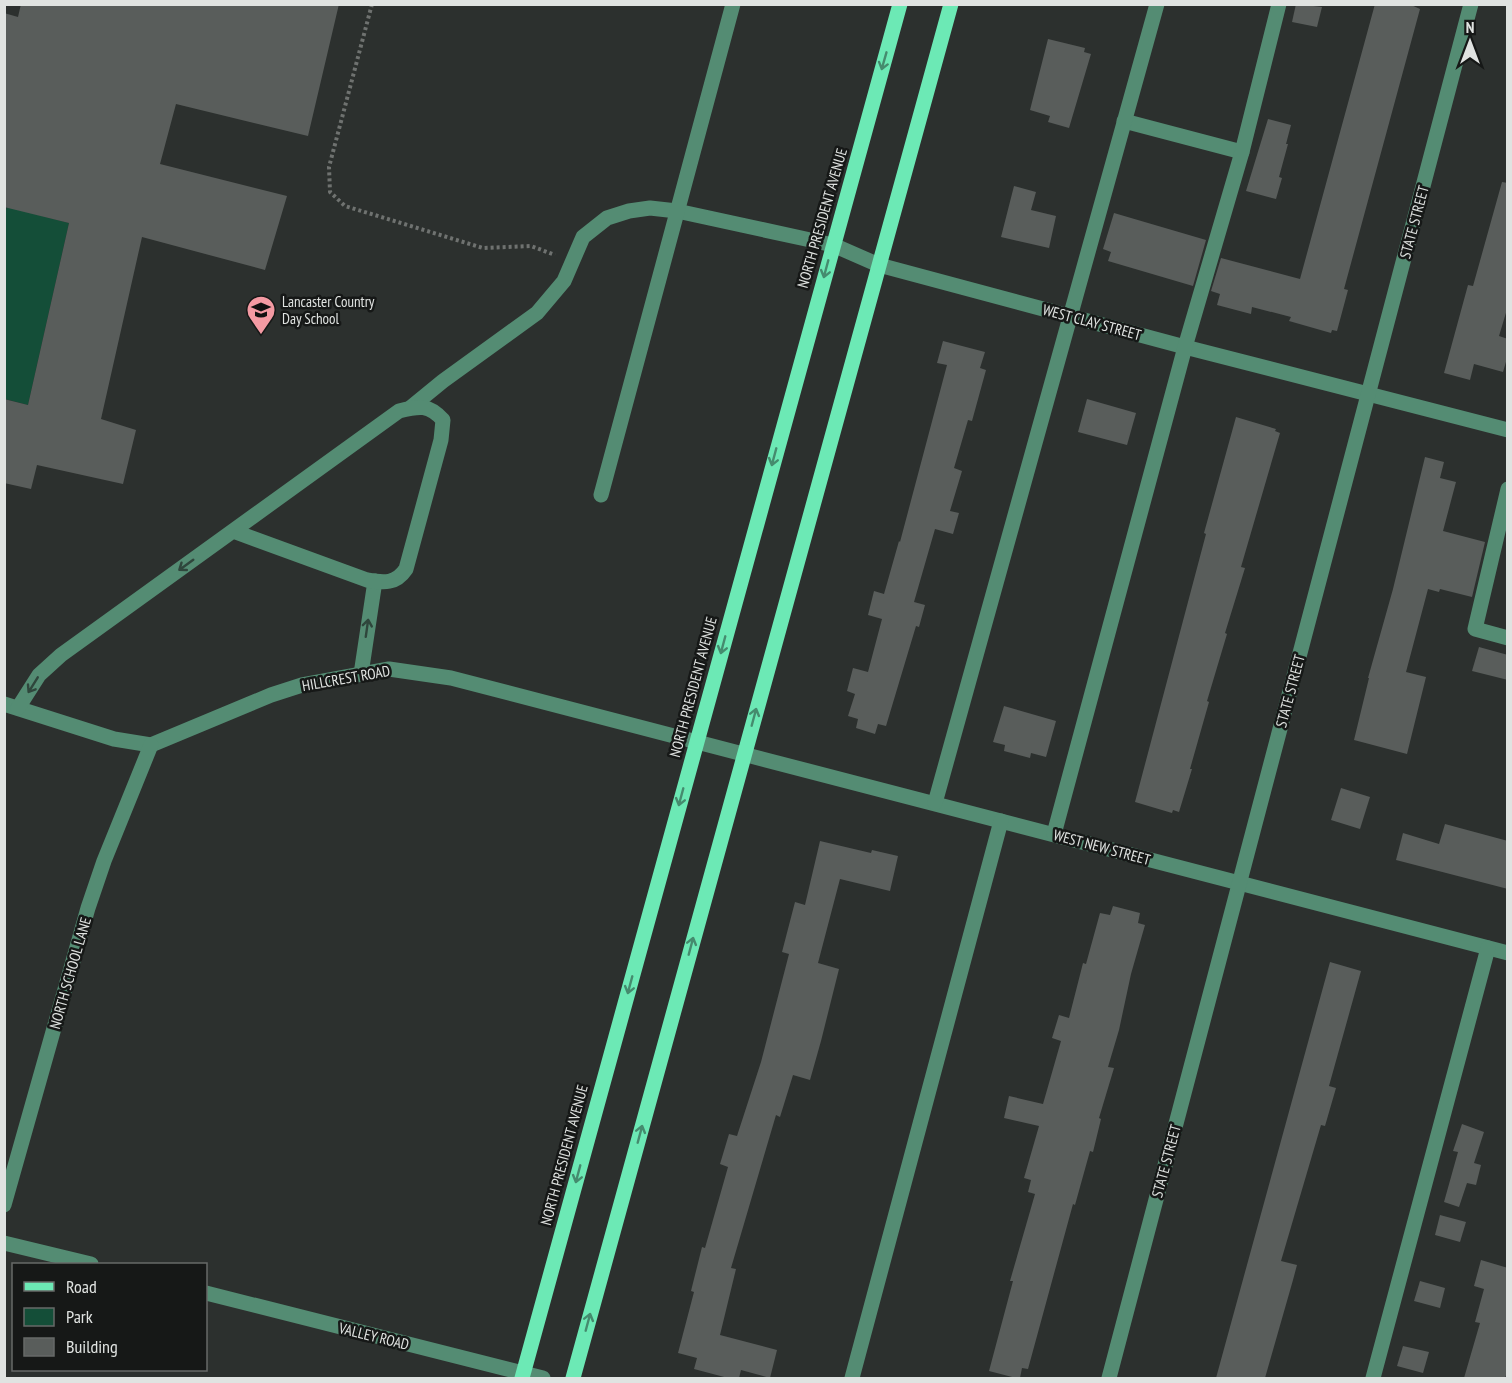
<svg xmlns="http://www.w3.org/2000/svg" width="1512" height="1383" font-family="'PT Sans Narrow',sans-serif">
<style>
.green{fill:#144e38}
.building{fill:#595d5b}
.lines{fill:none;stroke-linecap:round;stroke-linejoin:round}
.path{stroke:#6f7270;stroke-width:4;stroke-dasharray:3 3;stroke-linecap:butt}
.minor{stroke:#548c73;stroke-width:15}
.major{stroke:#6ce9b5;stroke-width:15}
.oneway{stroke:#458b6e}
.oneway2{stroke:#2f463c}
.labels{text-anchor:middle;dominant-baseline:central;stroke-width:5;stroke-linejoin:round;paint-order:stroke}
.street-label{font-size:15px;fill:#e0e3e1;stroke:#161817}
.poi-label{font-size:15px;fill:#e0e3e1;stroke:#161817;text-anchor:start}
</style>
<rect width="100%" height="100%" fill="#2c302e"/>
<path class="green" d="M7,207L69,223L28,405L5,399L4,216Z"/>
<g class="building">
<path d="M21,4H339L308,136L176,104L160,164L287,196L265,270L142,237L101,419L136,430L123,484L37,465L31,489L4,483V399L28,405L69,223L4,207V13L18,17Z"/>
<path d="M1296,4L1322,7L1317,27L1292,22Z"/>
<path d="M1375,4H1409L1420,9L1344,289L1348,290L1337,331L1332,330L1331,333L1289,321L1291,317L1252,307L1251,314L1217,305L1220,294L1211,291L1221,258L1300,279Z"/>
<path d="M1048,39L1085,48L1084,52L1091,54L1069,128L1048,122L1050,116L1030,110Z"/>
<path d="M1268,119L1291,125L1286,144H1288L1279,177L1282,178L1276,199L1246,191Z"/>
<path d="M1502,182L1508,183V306L1499,336L1508,339V355L1503,372L1474,364L1470,380L1444,373L1468,285L1473,286Z"/>
<path d="M1014,186L1036,192L1031,210L1056,216L1049,248L1001,237Z"/>
<path d="M1114,213L1206,240L1193,286L1108,261L1111,252L1103,249Z"/>
<path d="M943,341L985,352L980,368L986,370L972,421L968,420L954,468L962,471L950,511L959,513L953,534L935,529L914,602L925,605L919,627L916,626L886,726L878,724L875,734L856,728L858,719L848,716L855,694L847,691L853,668L868,672L882,619L868,615L874,591L884,594L899,541L900,542L947,365L937,363Z"/>
<path d="M1087,399L1136,413L1127,445L1078,432Z"/>
<path d="M1236,417L1276,429L1275,431L1280,433L1241,567L1245,568L1225,633L1227,634L1207,701L1209,702L1190,769H1192L1179,812L1173,810L1172,813L1135,802L1206,534L1204,533Z"/>
<path d="M1425,457L1444,462L1440,478L1456,482L1443,531L1485,542L1472,597L1440,589L1439,592L1428,589L1406,672L1426,677L1407,754L1354,740L1369,678H1368L1393,589Z"/>
<path d="M1479,647L1508,655V680L1472,671Z"/>
<path d="M1004,706L1056,721L1046,757L1031,753L1030,758L1004,751L1005,745L993,742Z"/>
<path d="M1341,788L1370,797L1360,829L1331,820Z"/>
<path d="M1445,824L1508,841V889L1396,860L1403,833L1439,844Z"/>
<path d="M820,841L871,853L872,850L898,856L890,891L840,879L818,963L839,969L821,1041L810,1080L793,1075L780,1117L776,1115L731,1268L736,1269L720,1335L777,1350L770,1378L741,1370L739,1378H728L694,1369L697,1358L678,1353L694,1292L691,1291L702,1247L705,1248L728,1167L720,1164L729,1134L737,1136L761,1062L789,954L782,952L795,902L805,905Z"/>
<path d="M1113,906L1140,913L1138,923L1145,925L1131,974L1119,1030L1108,1067L1114,1068L1099,1118L1101,1119L1093,1152L1090,1151L1075,1205L1073,1204L1028,1369L1022,1368L1020,1378H1016L989,1371L1013,1281H1010L1035,1194L1028,1192L1031,1180L1024,1178L1039,1126L1004,1118L1009,1096L1043,1104L1061,1041L1052,1038L1059,1015L1069,1018L1083,963L1086,964L1100,913L1110,915Z"/>
<path d="M1330,962L1361,971L1329,1086L1336,1088L1325,1126L1321,1125L1281,1261L1297,1265L1293,1280L1265,1378H1216Z"/>
<path d="M1462,1124L1484,1132L1474,1163L1481,1165L1476,1185L1467,1183L1459,1207L1444,1202L1458,1152L1453,1151Z"/>
<path d="M1440,1215L1466,1222L1460,1242L1435,1235Z"/>
<path d="M1481,1260L1508,1268V1370L1505,1378H1464L1480,1323L1475,1322L1484,1289L1474,1286Z"/>
<path d="M1420,1281L1445,1288L1440,1308L1414,1301Z"/>
<path d="M1403,1346L1429,1352L1423,1373L1397,1366Z"/>
</g>
<g class="lines">
<path class="path" d="M372,4L329,167L330,192L345,206L483,248L531,246L555,255"/>
<g class="minor">
<path d="M1124,121L1242,152"/>
<path d="M410,408L443,381L537,313L564,281L583,237L607,218L629,211L650,208L677,211L815,241L833,245L879,265L1185,347L1508,430"/>
<path d="M1508,489L1475,629L1508,638"/>
<path d="M601,495L733,4"/>
<path d="M361,674L375,581"/>
<path d="M4,704L114,739L151,745L271,695L302,685L389,669L451,678L1508,953"/>
<path d="M18,708L39,675L61,655L399,411C419,406 429,404 443,420L441,440L406,569C396,584 384,583 367,580L233,531"/>
<path d="M935,803L1157,4"/>
<path d="M1054,834L1185,347L1242,152L1279,4"/>
<path d="M4,1205L88,908L104,861L151,745"/>
<path d="M4,1243L91,1264"/>
<path d="M206,1293L543,1378"/>
<path d="M852,1378L1001,821"/>
<path d="M1109,1378L1471,4"/>
<path d="M1373,1378L1488,948"/>
</g>
<g class="major">
<path d="M522,1378L900,4"/>
<path d="M573,1378L951,4"/>
</g>
</g>
<defs><path id="oneway-shaft" d="M-6 0H5M1.5-3L5.5 0L1.5 3" fill="none" stroke-width="1.6" stroke-linecap="round" stroke-linejoin="round" transform="scale(1.5)"/></defs>
<g class="oneway">
<use href="#oneway-shaft" transform="translate(884 61) rotate(106)"/>
<use href="#oneway-shaft" transform="translate(826 269) rotate(105)"/>
<use href="#oneway-shaft" transform="translate(774 457) rotate(105)"/>
<use href="#oneway-shaft" transform="translate(723 645) rotate(105)"/>
<use href="#oneway-shaft" transform="translate(754 717) rotate(-75)"/>
<use href="#oneway-shaft" transform="translate(681 797) rotate(105)"/>
<use href="#oneway-shaft" transform="translate(691 946) rotate(-75)"/>
<use href="#oneway-shaft" transform="translate(630 985) rotate(105)"/>
<use href="#oneway-shaft" transform="translate(640 1134) rotate(-75)"/>
<use href="#oneway-shaft" transform="translate(578 1174) rotate(105)"/>
<use href="#oneway-shaft" transform="translate(588 1322) rotate(-75)"/>
</g>
<g class="oneway2">
<use href="#oneway-shaft" transform="translate(186 565) rotate(144)"/>
<use href="#oneway-shaft" transform="translate(367 628) rotate(-82)"/>
<use href="#oneway-shaft" transform="translate(33 685) rotate(122)"/>
</g>
<defs>
<g id="school-pin" transform="scale(1.5)"><path d="M0 17L-7.5 6A9.5 9.5 0 1 1 7.5 6Z" fill="#f49aa3" stroke="#161817"/><path d="M0-5L7-2L0 1L-7-2ZM-4 1L0 2.5L4 1V4Q0 6-4 4Z" fill="#111"/></g>
</defs>
<g fill-rule="evenodd">
<use href="#school-pin" x="261" y="310"/>
</g>
<g class="labels">
<g class="street-label">
<text transform="translate(822 218) rotate(-74)">NORTH PRESIDENT AVENUE</text>
<text transform="translate(1414 222) rotate(-75)">STATE STREET</text>
<text transform="translate(1092 322) rotate(15)">WEST CLAY STREET</text>
<text transform="translate(346 678) rotate(-10)">HILLCREST ROAD</text>
<text transform="translate(693 687) rotate(-75)">NORTH PRESIDENT AVENUE</text>
<text transform="translate(1290 691) rotate(-75)">STATE STREET</text>
<text transform="translate(1102 847) rotate(15)">WEST NEW STREET</text>
<text transform="translate(70 973) rotate(-74)">NORTH SCHOOL LANE</text>
<text transform="translate(564 1155) rotate(-75)">NORTH PRESIDENT AVENUE</text>
<text transform="translate(1166 1161) rotate(-75)">STATE STREET</text>
<text transform="translate(374 1336) rotate(14)">VALLEY ROAD</text>
</g>
<g class="poi-label">
<text x="282" y="301">Lancaster Country<tspan x="282" dy="17">Day School</tspan></text>
</g>
</g>
<rect width="1512" height="1383" fill="none" stroke="#e0e3e1" stroke-width="12"/>
<rect x="12" y="1263" width="195" height="108" fill="#161817" stroke="#676968" stroke-width="1.5"/>
<rect x="24" y="1282" width="30" height="9" fill="#6ce9b5" stroke="#676968" stroke-width="1.5"/>
<text x="66" y="1293" font-size="18" fill="#e0e3e1">Road</text>
<rect x="24" y="1308" width="30" height="18" fill="#144e38" stroke="#676968" stroke-width="1.5"/>
<text x="66" y="1323" font-size="18" fill="#e0e3e1">Park</text>
<rect x="24" y="1338" width="30" height="18" fill="#595d5b" stroke="#676968" stroke-width="1.5"/>
<text x="66" y="1353" font-size="18" fill="#e0e3e1">Building</text>
<g transform="translate(1470 42)" stroke="#161817" stroke-width="4.5" paint-order="stroke">
<path d="M0-4.5L10 22L0 15L-10 22Z" fill="#e0e3e1"/>
<text y="-9" font-size="16" font-weight="bold" text-anchor="middle" fill="#e0e3e1">N</text>
</g>
</svg>
